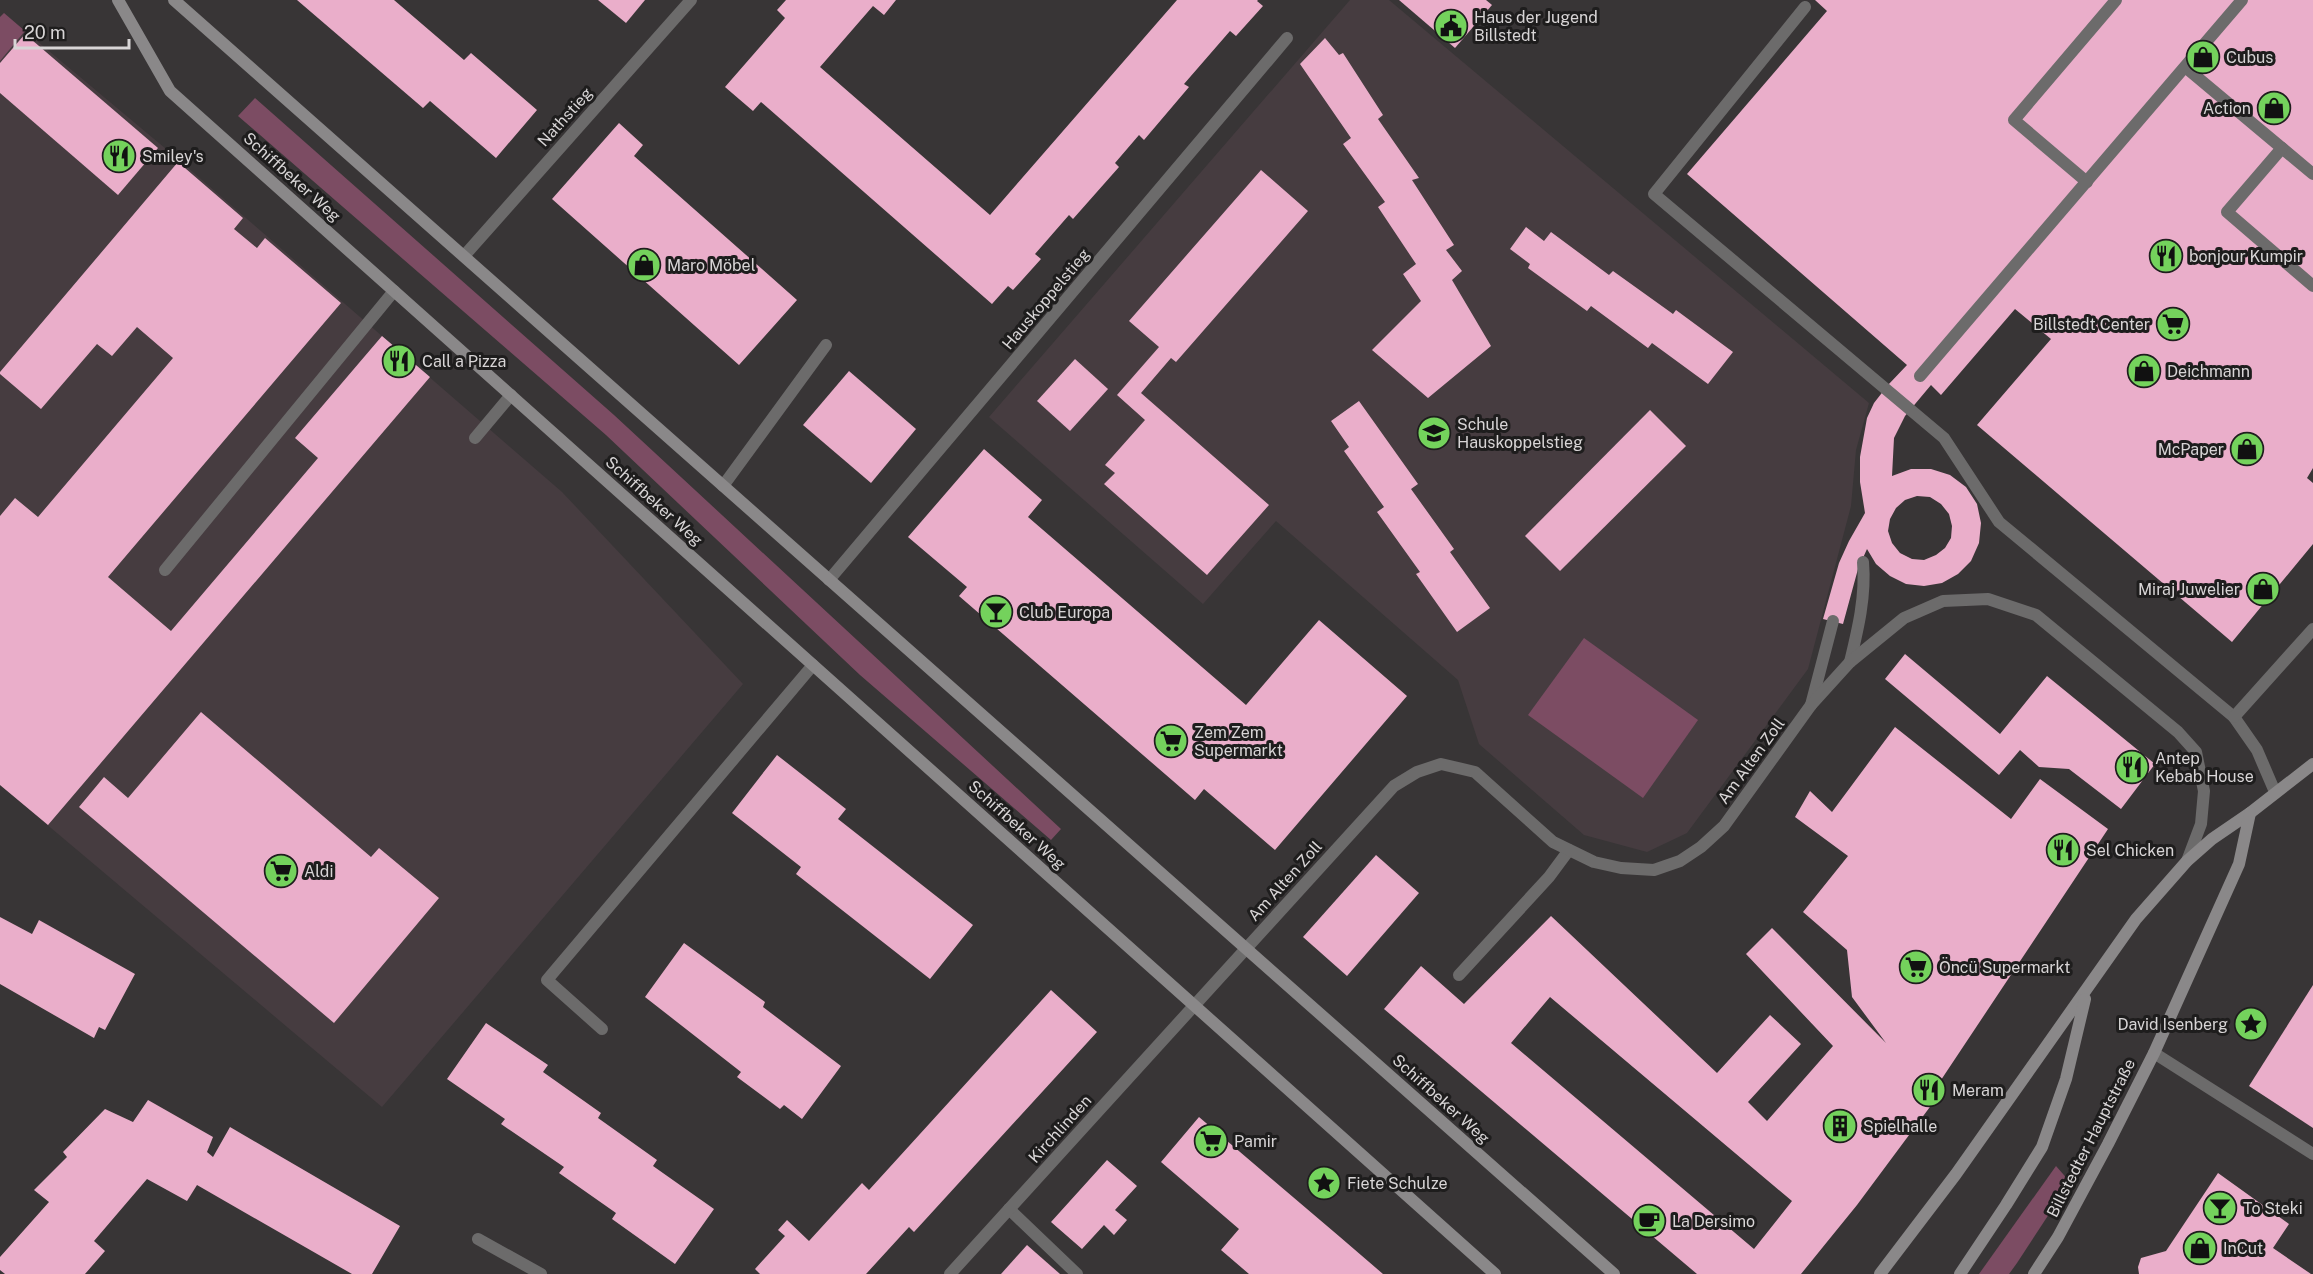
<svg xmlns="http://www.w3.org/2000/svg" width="2313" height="1274" font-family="'Public Sans',sans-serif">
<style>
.built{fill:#463c40}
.green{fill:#7c4c63}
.building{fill:#eaaeca;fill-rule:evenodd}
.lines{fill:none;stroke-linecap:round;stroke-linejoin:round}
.lane{stroke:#6c6b6b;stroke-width:12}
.street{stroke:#6c6b6b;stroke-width:12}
.secondary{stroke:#8a8889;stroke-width:12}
.labels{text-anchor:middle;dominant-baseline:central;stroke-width:6;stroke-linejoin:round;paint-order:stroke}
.poi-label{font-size:16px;fill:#d8d5d6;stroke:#1e1d1d;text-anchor:start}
.street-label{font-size:16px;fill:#d8d5d6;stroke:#1e1d1d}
</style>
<rect width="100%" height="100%" fill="#383536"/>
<g class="built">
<path d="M1350,0H1389L1869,403L1856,450L1851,506L1808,669L1687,833L1647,852L1584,835L1479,744L1458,680L1276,521L1203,604L989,417Z"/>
<path d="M25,31L172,154L562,492L743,684L382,1107L0,785V61Z"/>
</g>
<g class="green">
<path d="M4,13L25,31L0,61V17Z"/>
<path d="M255,98L614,415L1061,829L1051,840L860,675L606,435L238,116Z"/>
<path d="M1584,638L1698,720L1643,798L1528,715Z"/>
<path d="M2056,1166L2070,1182L2017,1263L2009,1274H1979Z"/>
</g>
<g class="building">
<path d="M297,0H394L464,60L471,53L537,110L496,158L430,101L423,108Z"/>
<path d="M598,0H645L626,23Z"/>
<path d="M786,0H896L884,15L873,6L820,67L990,215L1177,0H1258L1257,1L1263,6L1236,36L1230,31L1184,84L1189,87L1144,140L1139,135L1115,163L1119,167L1073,219L1069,215L1035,254L1041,259L1013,290L1008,286L992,304L761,102L753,111L725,87L785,18L777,10Z"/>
<path d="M1399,0H1486L1492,5L1455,48Z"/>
<path d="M1815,0H2313V468L2307,478L2313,483V544L2232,642L1977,425L2051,339L2015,309L1941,395L1931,385L1905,416L1894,438L1892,476L1911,469H1931L1950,475L1966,487L1977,504L1981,523L1979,543L1971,561L1958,574L1942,583L1924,586L1906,584L1890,576L1876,564L1867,549L1858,569L1843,624L1823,619L1839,563L1849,541L1865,513L1860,482V457L1867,418L1874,403L1888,385L1907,365L1687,174L1827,11ZM1917,496L1930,497L1941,504L1949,514L1952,526L1951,538L1945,548L1936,555L1924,560L1912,559L1900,553L1892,543L1888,531L1890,519L1896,508L1905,500Z"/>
<path d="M25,34L158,148L118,195L0,93V63Z"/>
<path d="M1325,38L1339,55L1343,53L1383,115L1378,119L1419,178L1412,180L1454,245L1446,250L1462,271L1452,280L1491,346L1428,398L1372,350L1421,301L1403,274L1416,264L1378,207L1385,202L1343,144L1351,138L1300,64Z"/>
<path d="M619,123L643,145L634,156L797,300L739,365L552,199Z"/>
<path d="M178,162L243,218L234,229L257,248L265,238L341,303L108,577L171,631L318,458L295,438L382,336L430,377L48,825L0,785V516L15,498L38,517L173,358L137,327L112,356L97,344L41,409L0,374V372Z"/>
<path d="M1261,170L1308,211L1176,362L1171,358L1141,393L1269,505L1207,575L1104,484L1115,473L1105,465L1145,420L1117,395L1159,347L1129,321Z"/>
<path d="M1526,227L1544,241L1551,232L1609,275L1613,271L1673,314L1676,310L1733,352L1708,384L1652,343L1648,348L1591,306L1587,311L1528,268L1530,264L1510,249Z"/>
<path d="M1075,359L1108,389L1070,431L1037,401Z"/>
<path d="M849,371L916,429L871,483L803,425Z"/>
<path d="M1359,401L1418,484L1411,489L1454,549L1450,552L1490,608L1457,632L1416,574L1420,572L1377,512L1384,507L1344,451L1349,447L1331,421Z"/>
<path d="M1650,410L1686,446L1560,571L1525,536Z"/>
<path d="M984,449L1042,500L1028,517L1246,705L1319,620L1407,696L1275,850L1204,789L1195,800L959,596L967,587L908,537Z"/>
<path d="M1905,654L2000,734L2047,676L2155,764L2121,809L2069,769L2039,767L2020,750L1999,775L1885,679Z"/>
<path d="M201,712L371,857L379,848L439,898L334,1023L79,807L104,777L128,798Z"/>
<path d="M1895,727L2011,819L2040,779L2108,829L1939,1083L1944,1088L1857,1205L1801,1274H1697L1384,1009L1421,966L1464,1004L1551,916L1717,1073L1770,1015L1801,1044L1748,1102L1767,1121L1833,1046L1746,954L1772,928L1886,1043L1852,997L1847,950L1803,912L1848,856L1795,817L1810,791L1832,812ZM1550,997L1792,1201L1754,1249L1511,1043Z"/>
<path d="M777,755L846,809L838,819L973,925L930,979L796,874L801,867L732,813Z"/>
<path d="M1376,855L1419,893L1347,976L1303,937Z"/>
<path d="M0,917L32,934L39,920L135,974L105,1030L99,1027L94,1038L0,984Z"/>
<path d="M684,943L765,1002L763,1007L841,1066L802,1119L784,1105L780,1109L737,1077L741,1072L645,997Z"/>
<path d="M2313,985V1128L2249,1086Z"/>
<path d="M1051,990L1097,1032L914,1232L909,1227L866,1274H760L755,1269L785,1236L778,1230L787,1220L809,1241L862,1183L869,1190Z"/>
<path d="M486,1023L548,1065L543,1072L601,1113L598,1118L657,1160L653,1166L714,1209L675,1264L612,1219L616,1213L559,1173L564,1167L501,1124L505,1119L447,1079Z"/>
<path d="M148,1100L213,1137L207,1152L213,1157L230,1127L400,1226L372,1274H352L197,1185L187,1201L147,1179L94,1241L105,1251L85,1274H5L0,1270V1257L49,1202L34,1190L67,1157L63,1152L105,1109L133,1122Z"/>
<path d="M1199,1117L1340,1237L1383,1274H1249L1221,1250L1239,1229L1161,1162Z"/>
<path d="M1107,1160L1137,1186L1115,1210L1127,1220L1114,1235L1104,1225L1082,1249L1051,1222Z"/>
<path d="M2218,1173L2289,1224L2273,1248L2311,1274H2139L2138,1267L2141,1258L2166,1251Z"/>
<path d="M1027,1245L1060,1274H1001Z"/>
</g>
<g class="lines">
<g class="lane">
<path d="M1805,7L1654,194L1944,438L1999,522L2234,717L2257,750L2275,792"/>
<path d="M2185,67L2313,174"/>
<path d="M2282,148L2227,212L2313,286"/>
<path d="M2087,182L2014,120L2116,0"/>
<path d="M1920,376L2242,0"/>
<path d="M475,438L511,395"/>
<path d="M723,486L826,345"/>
<path d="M165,570L394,291"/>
<path d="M1850,662C1858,629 1866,596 1863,562"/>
<path d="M1811,705L1833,621"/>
<path d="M1459,975L1549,877L1569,850"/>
<path d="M602,1029L547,980L813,665"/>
<path d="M2154,1053L2313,1154"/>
<path d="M1009,1209L1077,1274"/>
</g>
<g class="street">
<path d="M464,256L691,0"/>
<path d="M829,580L1287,38"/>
<path d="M2234,717L2313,629"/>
<path d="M478,1239L541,1274"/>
<path d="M950,1274L1394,786L1417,772L1441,764L1475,772L1553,842L1594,862L1621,868L1654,870L1680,861L1701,847L1724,826L1811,705L1850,662L1904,618L1943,601L1988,599L2036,615L2178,732L2196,752L2204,791L2201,824L2187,861"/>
</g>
<g class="secondary">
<path d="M118,0L170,91L1495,1274"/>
<path d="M174,0L1614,1274"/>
<path d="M1880,1274L1956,1174L2136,919L2187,861L2212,839L2250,813L2313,764"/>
<path d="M1960,1274L2006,1205L2042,1147L2066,1079L2085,999"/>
<path d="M2034,1274L2058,1237L2108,1144L2154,1053L2239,864L2250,813"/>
</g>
</g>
<defs>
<g id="civic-disc" transform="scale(1.725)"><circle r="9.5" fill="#74d25c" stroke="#1e1d1d"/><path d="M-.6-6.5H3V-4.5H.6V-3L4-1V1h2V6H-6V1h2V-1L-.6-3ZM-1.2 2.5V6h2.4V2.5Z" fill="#111"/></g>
<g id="shop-disc" transform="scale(1.725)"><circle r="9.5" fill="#74d25c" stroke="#1e1d1d"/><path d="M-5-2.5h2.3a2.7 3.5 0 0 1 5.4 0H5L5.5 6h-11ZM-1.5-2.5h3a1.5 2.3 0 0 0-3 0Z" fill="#111"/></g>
<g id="restaurant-disc" transform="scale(1.725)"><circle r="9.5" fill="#74d25c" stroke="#1e1d1d"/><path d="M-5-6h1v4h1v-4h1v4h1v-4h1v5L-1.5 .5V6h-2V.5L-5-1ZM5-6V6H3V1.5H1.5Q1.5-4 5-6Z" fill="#111"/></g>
<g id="supermarket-disc" transform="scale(1.725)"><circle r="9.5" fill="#74d25c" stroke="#1e1d1d"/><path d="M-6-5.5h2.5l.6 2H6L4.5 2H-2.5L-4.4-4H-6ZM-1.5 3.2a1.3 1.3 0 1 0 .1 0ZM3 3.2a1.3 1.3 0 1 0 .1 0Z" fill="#111"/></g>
<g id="school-disc" transform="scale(1.725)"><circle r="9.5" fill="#74d25c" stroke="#1e1d1d"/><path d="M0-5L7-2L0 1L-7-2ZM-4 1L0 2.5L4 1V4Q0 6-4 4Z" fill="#111"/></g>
<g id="bar-disc" transform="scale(1.725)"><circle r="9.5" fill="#74d25c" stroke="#1e1d1d"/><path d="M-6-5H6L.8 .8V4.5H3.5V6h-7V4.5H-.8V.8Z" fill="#111"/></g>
<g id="sight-disc" transform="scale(1.725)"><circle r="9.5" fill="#74d25c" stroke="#1e1d1d"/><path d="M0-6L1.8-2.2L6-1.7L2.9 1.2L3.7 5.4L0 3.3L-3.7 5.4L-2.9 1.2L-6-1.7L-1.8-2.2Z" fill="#111"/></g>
<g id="building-disc" transform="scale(1.725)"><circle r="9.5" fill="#74d25c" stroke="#1e1d1d"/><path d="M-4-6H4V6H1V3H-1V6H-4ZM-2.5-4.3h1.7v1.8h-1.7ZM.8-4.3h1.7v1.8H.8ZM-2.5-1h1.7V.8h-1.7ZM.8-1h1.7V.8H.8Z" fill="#111"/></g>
<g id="cafe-disc" transform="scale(1.725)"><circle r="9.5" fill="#74d25c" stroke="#1e1d1d"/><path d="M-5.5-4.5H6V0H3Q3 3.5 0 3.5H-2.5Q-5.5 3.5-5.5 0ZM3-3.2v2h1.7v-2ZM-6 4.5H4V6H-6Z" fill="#111"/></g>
</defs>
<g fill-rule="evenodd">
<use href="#civic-disc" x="1451" y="26"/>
<use href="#shop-disc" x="2203" y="57"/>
<use href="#shop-disc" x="2274" y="108"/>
<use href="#restaurant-disc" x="119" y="156"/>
<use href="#restaurant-disc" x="2166" y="256"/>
<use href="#shop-disc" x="644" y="265"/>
<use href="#supermarket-disc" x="2173" y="324"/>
<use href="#restaurant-disc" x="399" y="361"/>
<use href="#shop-disc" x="2144" y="371"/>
<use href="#school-disc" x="1434" y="433"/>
<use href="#shop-disc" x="2247" y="449"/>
<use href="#shop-disc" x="2263" y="589"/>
<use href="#bar-disc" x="996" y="612"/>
<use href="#supermarket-disc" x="1171" y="741"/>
<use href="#restaurant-disc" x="2132" y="767"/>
<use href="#restaurant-disc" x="2063" y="850"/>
<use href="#supermarket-disc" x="281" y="871"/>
<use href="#supermarket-disc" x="1916" y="967"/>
<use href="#sight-disc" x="2251" y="1024"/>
<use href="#restaurant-disc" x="1929" y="1090"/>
<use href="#building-disc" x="1840" y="1126"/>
<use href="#supermarket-disc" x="1211" y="1141"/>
<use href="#sight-disc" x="1324" y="1183"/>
<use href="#bar-disc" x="2220" y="1208"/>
<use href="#cafe-disc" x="1649" y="1221"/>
<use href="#shop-disc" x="2200" y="1248"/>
</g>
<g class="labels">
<g class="poi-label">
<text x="1474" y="17">Haus der Jugend<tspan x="1474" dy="18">Billstedt</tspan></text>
<text x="2226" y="57">Cubus</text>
<text x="2251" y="108" text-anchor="end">Action</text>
<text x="142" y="156">Smiley's</text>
<text x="2189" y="256">bonjour Kumpir</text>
<text x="667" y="265">Maro Möbel</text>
<text x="2150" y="324" text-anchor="end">Billstedt Center</text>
<text x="422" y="361">Call a Pizza</text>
<text x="2167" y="371">Deichmann</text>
<text x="1457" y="424">Schule<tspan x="1457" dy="18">Hauskoppelstieg</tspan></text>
<text x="2224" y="449" text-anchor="end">McPaper</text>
<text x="2240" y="589" text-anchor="end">Miraj Juwelier</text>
<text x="1019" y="612">Club Europa</text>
<text x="1194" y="732">Zem Zem<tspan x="1194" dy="18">Supermarkt</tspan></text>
<text x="2155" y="758">Antep<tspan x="2155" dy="18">Kebab House</tspan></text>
<text x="2086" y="850">Sel Chicken</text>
<text x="304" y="871">Aldi</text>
<text x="1939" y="967">Öncü Supermarkt</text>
<text x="2228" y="1024" text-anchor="end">David Isenberg</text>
<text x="1952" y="1090">Meram</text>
<text x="1863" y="1126">Spielhalle</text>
<text x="1234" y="1141">Pamir</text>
<text x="1347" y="1183">Fiete Schulze</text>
<text x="2243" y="1208">To Steki</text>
<text x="1672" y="1221">La Dersimo</text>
<text x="2223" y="1248">InCut</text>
</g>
<g class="street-label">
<text transform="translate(565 117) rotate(-48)">Nathstieg</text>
<text transform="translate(292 177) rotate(42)">Schiffbeker Weg</text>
<text transform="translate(1046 299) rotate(-50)">Hauskoppelstieg</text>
<text transform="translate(654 501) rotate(42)">Schiffbeker Weg</text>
<text transform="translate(1751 761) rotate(-54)">Am Alten Zoll</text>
<text transform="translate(1017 825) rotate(42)">Schiffbeker Weg</text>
<text transform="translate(1285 881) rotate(-48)">Am Alten Zoll</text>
<text transform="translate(1441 1099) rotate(42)">Schiffbeker Weg</text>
<text transform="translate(1060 1129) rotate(-48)">Kirchlinden</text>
<text transform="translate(2091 1138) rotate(-63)">Billstedter Hauptstraße</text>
</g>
</g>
<path d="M15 39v9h114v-9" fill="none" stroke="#d8d5d6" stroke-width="3"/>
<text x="24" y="39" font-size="18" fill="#d8d5d6" stroke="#1e1d1d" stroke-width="4.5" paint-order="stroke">20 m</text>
</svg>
